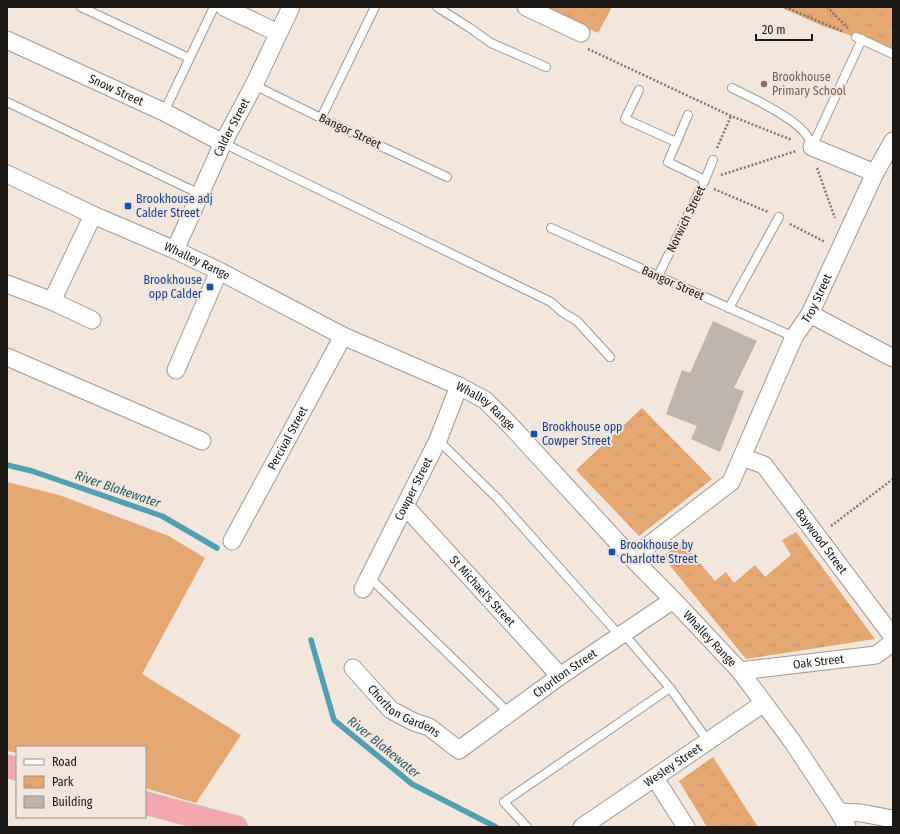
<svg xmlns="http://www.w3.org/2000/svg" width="900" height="834" font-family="'Fira Sans Condensed',sans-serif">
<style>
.grass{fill:#e6a872}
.park{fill:url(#park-tufts)}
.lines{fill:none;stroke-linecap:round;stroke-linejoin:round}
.stream{stroke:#50a0b1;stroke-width:5.5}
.building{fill:#c0b5ac}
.service-casing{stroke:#a39990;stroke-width:10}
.minor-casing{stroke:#a39990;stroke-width:19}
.trunk-casing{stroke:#c8c7c7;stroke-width:24}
.path{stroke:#807872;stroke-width:2.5;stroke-dasharray:2 2;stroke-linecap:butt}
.service{stroke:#fff;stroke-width:8}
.minor{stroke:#fff;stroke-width:17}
.trunk{stroke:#f3a6ae;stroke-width:22}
.education-dot{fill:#8d6e63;stroke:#f2e6dd;stroke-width:1.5}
.transit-dot{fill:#1a4fb4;stroke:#f2e6dd;stroke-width:1.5}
.labels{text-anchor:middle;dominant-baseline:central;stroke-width:4;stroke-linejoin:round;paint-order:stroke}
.education-label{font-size:12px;fill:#785e54;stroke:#f2e6dd;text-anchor:start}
.street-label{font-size:12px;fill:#1b1714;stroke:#f2e6dd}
.transit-label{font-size:12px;fill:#164399;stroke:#f2e6dd;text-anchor:start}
.water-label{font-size:13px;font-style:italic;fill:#2a5c66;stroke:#f2e6dd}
</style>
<defs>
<pattern id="park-tufts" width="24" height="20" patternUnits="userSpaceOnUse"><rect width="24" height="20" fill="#e6a872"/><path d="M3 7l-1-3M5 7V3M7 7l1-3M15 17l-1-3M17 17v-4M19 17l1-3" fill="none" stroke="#c59062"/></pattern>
</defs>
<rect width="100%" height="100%" fill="#f2e6dd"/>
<path class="grass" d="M7,482L59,495L169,536L205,558L142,674L241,735L196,803L145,788V747H17V753L7,751Z"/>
<g class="park">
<path d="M543,7H612L598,33Z"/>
<path d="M780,7H893V50L823,26Z"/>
<path d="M642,408L712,479L639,536L576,470Z"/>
<path d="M796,532L875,639L746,659L663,557L682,542L715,581L726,572L734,583L755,565L765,577L791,555L782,540Z"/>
<path d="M713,757L758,827H707L679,781Z"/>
</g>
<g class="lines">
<g class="stream">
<path d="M7,465L32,471L162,516L217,548"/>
<path d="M311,640L334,720L412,784L496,827"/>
</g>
</g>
<path class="building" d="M713,321L757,341L734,388L744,391L720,452L691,439L697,426L666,414L682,370L690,373Z"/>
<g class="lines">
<g class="service-casing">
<g id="service">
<path d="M81,7L189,58"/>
<path d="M437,7L470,28L491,43L546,67"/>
<path d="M856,37L893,54"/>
<path d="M254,85L325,120L447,177"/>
<path d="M732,88C751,97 797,119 807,136C810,139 810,144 812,147"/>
<path d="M639,90L625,119L676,142"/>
<path d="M7,102L200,194"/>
<path d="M164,112L214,7"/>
<path d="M688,115L668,162L705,180"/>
<path d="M321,118L375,7"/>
<path d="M223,143L551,302L562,312L577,321L610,357"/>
<path d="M812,147L862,39"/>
<path d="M551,228L794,337"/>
<path d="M658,276L705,180L713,160"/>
<path d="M729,308L779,217"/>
<path d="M438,440L498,499L620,636"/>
<path d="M369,577L510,714"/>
<path d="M624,634L670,688L708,741"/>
<path d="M527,827L504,802L670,688"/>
</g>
</g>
<g class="minor-casing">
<g id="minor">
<path d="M224,7L278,33"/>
<path d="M526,7L581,33"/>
<path id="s1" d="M7,40L164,112L223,143"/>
<path d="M812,147L875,173"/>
<path id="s2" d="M7,174L93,215L175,250L219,271L343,336L459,386L485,400L510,425L632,558L679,606L740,671L792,741L839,812L847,827"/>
<path id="s3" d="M175,250L223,143L254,85L291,7"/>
<path d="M7,284L52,301L92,320"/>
<path d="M52,301L93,215"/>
<path d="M810,314L893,358"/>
<path d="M7,357L202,441"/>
<path d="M176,370L219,271"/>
<path id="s4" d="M742,457L764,465L893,637"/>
<path id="s5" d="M405,506L560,676"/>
<path id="s6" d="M232,541L343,336"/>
<path id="s7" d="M632,558L731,482L794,337L810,314L875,173L893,141"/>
<path id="s8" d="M363,589L438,440L459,386"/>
<path id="s9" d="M353,668L391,710L414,722L429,727L459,750L560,676L673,600"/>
<path id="s10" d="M740,671L876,655L893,642"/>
<path d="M655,778L686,827"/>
<path d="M839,812L861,813L893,819"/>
<path id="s11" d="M582,827L764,703"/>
</g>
</g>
<g class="trunk-casing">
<g id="trunk">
<path d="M7,766L17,769"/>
<path d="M145,803L236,827"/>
</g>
</g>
<g class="path">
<path d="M785,7L844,32"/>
<path d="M827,7L848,28"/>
<path d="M588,49L731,116L792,140"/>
<path d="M717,148L731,116"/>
<path d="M817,168L835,218"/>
<path d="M721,175L796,151"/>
<path d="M714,189L768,212"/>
<path d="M790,224L825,242"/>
<path d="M831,526L893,479"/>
</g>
<use href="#service" class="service"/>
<use href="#minor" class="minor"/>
<use href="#trunk" class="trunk"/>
</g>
<circle class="education-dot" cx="764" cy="84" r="4"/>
<g class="transit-dot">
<rect x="124" y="202" width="8" height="8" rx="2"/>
<rect x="206" y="283" width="8" height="8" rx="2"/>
<rect x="530" y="430" width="8" height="8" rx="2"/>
<rect x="608" y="548" width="8" height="8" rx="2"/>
</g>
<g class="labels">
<g class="education-label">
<text x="772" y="77">Brookhouse<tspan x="772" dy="14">Primary School</tspan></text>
</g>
<g class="street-label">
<text stroke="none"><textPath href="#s1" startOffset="120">Snow Street</textPath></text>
<text stroke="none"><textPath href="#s3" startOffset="135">Calder Street</textPath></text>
<text transform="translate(350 131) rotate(25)">Bangor Street</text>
<text transform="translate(686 219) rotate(-64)">Norwich Street</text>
<text stroke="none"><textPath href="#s2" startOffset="209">Whalley Range</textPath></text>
<text transform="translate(673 283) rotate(24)">Bangor Street</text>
<text stroke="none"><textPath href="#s7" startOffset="328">Troy Street</textPath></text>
<text stroke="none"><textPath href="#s2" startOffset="533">Whalley Range</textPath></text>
<text stroke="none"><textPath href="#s6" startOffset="117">Percival Street</textPath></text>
<text stroke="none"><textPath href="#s8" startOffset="112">Cowper Street</textPath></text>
<text stroke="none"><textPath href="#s4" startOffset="119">Baywood Street</textPath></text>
<text stroke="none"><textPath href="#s5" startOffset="115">St Michael's Street</textPath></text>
<text stroke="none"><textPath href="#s2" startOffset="857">Whalley Range</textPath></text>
<text stroke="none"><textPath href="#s10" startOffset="79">Oak Street</textPath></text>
<text stroke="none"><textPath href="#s9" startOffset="267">Chorlton Street</textPath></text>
<text stroke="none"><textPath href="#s9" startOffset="68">Chorlton Gardens</textPath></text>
<text stroke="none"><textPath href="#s11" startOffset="110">Wesley Street</textPath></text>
</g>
<g class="transit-label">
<text x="136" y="199">Brookhouse adj<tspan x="136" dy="14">Calder Street</tspan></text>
<text x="202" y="280" text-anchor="end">Brookhouse<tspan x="202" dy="14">opp Calder</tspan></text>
<text x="542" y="427">Brookhouse opp<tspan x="542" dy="14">Cowper Street</tspan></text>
<text x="620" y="545">Brookhouse by<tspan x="620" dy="14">Charlotte Street</tspan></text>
</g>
<g class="water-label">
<text transform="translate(118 489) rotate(19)">River Blakewater</text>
<text transform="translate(384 747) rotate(39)">River Blakewater</text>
</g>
</g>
<rect width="900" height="834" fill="none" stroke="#1b1714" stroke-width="16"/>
<rect x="16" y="746" width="130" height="72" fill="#f2e6dd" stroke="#9c938d"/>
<rect x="24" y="759" width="20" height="6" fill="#ffffff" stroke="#9c938d"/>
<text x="52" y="766" font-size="12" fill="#1b1714">Road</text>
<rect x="24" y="776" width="20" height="12" fill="url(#park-tufts)" stroke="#9c938d"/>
<text x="52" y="786" font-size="12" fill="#1b1714">Park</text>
<rect x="24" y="796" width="20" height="12" fill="#c0b5ac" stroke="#9c938d"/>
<text x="52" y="806" font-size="12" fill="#1b1714">Building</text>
<path d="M756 34v6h56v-6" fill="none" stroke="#1b1714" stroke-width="2"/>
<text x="762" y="34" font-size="12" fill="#1b1714" stroke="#f2e6dd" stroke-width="3" paint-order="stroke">20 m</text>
</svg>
